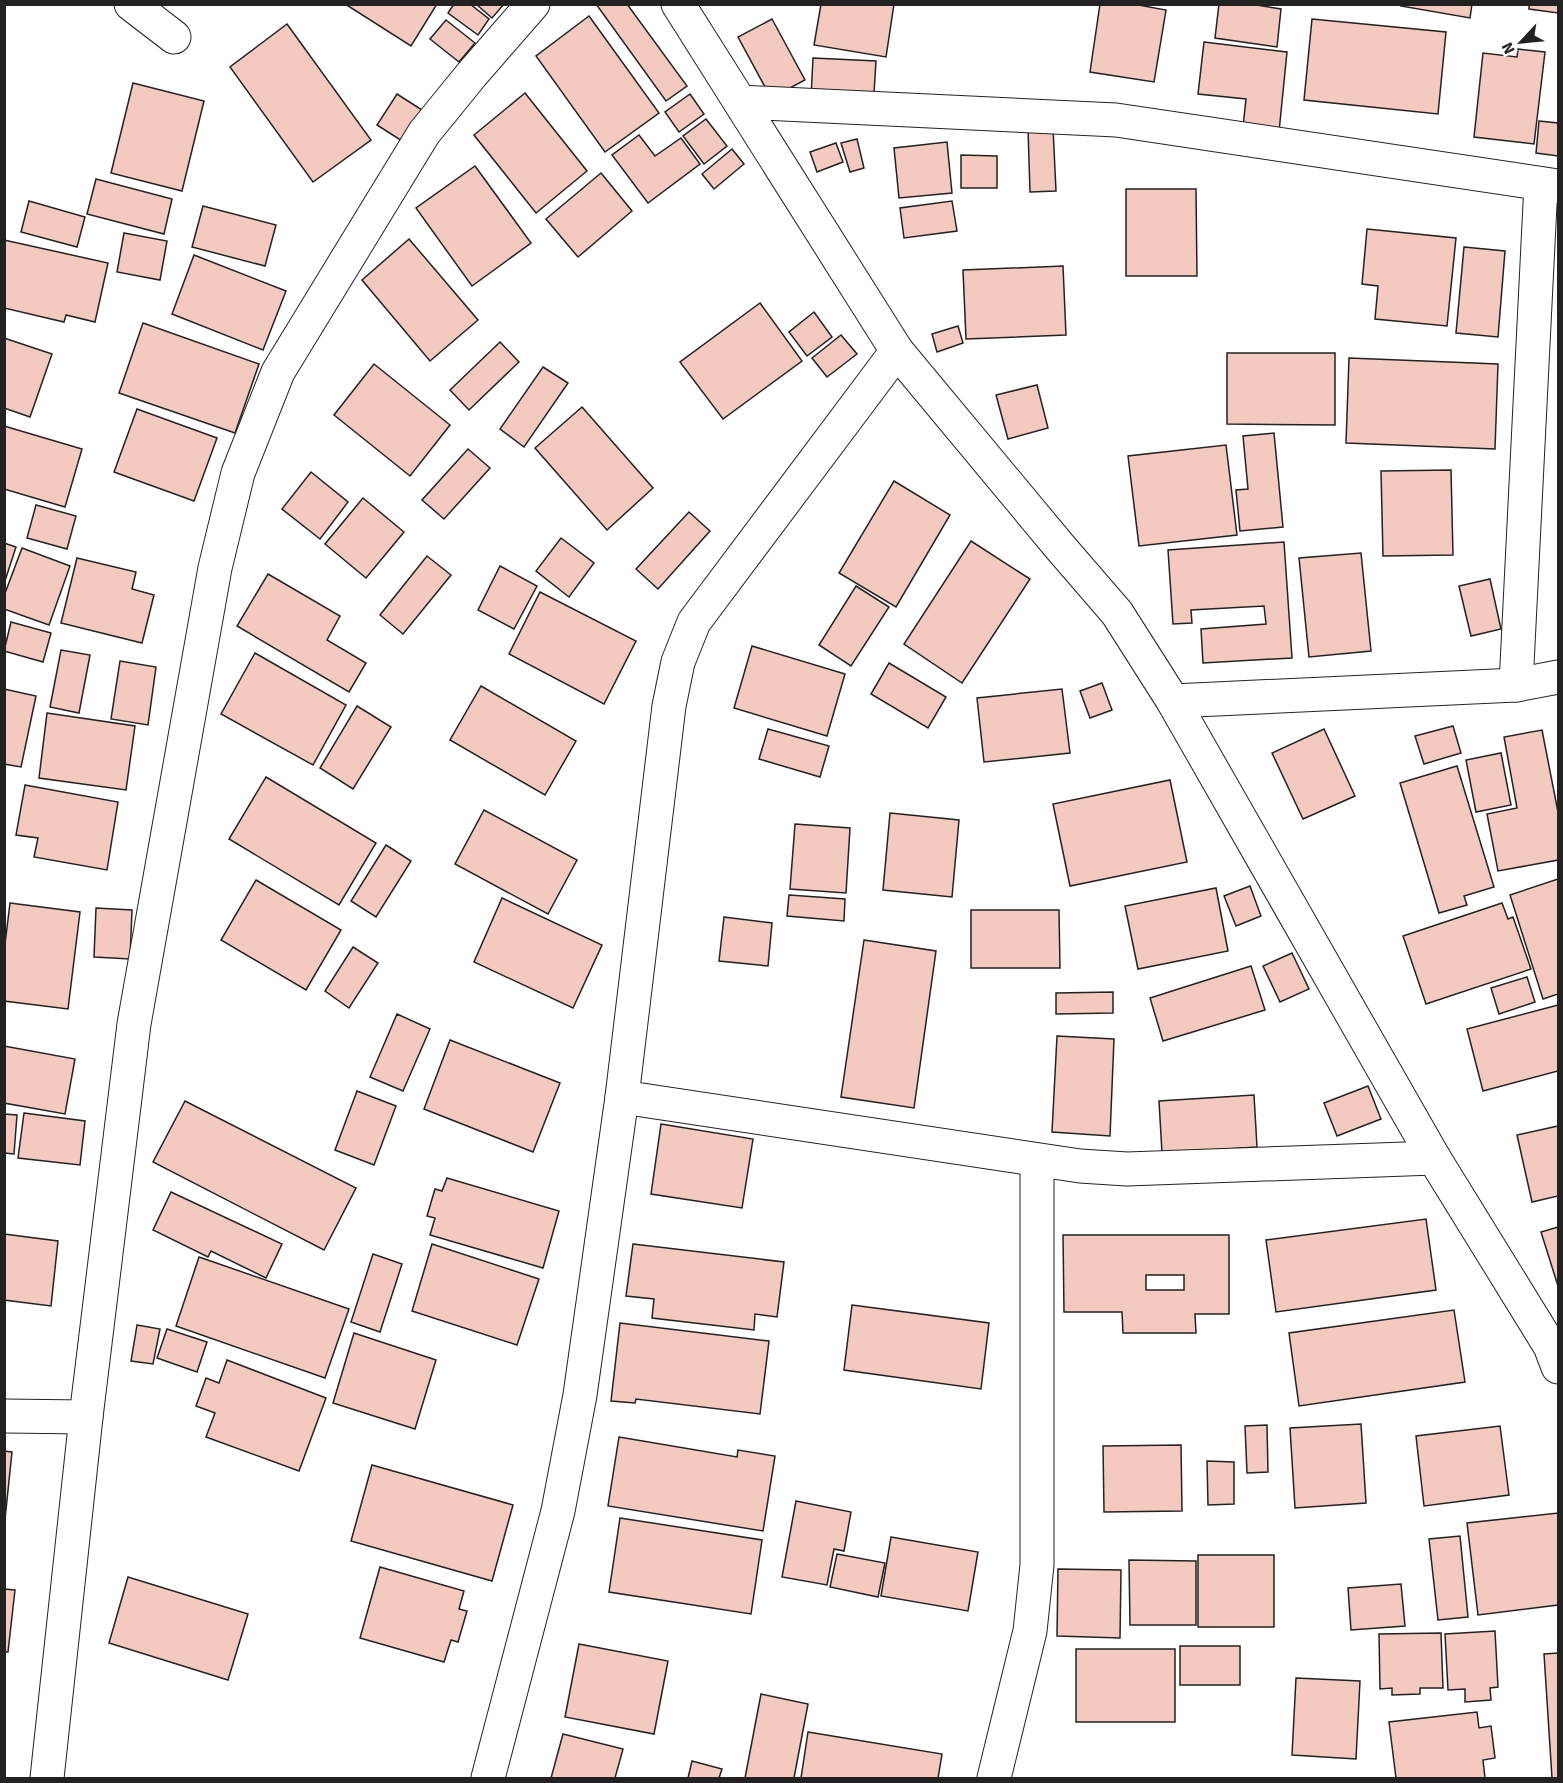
<svg xmlns="http://www.w3.org/2000/svg" width="1563" height="1783" font-family="'Source Sans 3',sans-serif">
<style>
.building{fill:#f3c9c0;stroke:#222;stroke-width:1.5;fill-rule:evenodd}
.lines{fill:none;stroke-linecap:round;stroke-linejoin:round}
.minor-casing{stroke:#222;stroke-width:35}
.minor{stroke:#fff;stroke-width:33}
</style>
<rect width="100%" height="100%" fill="#fff"/>
<g class="building">
<path d="M345,4H437L411,46Z"/>
<path d="M454,4H470L489,19L478,35L448,13Z"/>
<path d="M476,4H504L492,18Z"/>
<path d="M596,4H627L687,86L666,101Z"/>
<path d="M821,4H894L886,57L814,45Z"/>
<path d="M1100,4H1133L1166,10L1154,82L1090,72Z"/>
<path d="M1219,4H1250L1281,9L1277,47L1215,38Z"/>
<path d="M1402,4H1472L1470,18L1401,6Z"/>
<path d="M1529,4H1558V13L1529,9Z"/>
<path d="M589,16L659,113L605,152L536,56Z"/>
<path d="M772,19L805,80L771,98L738,37Z"/>
<path d="M1312,19L1446,32L1438,114L1304,100Z"/>
<path d="M446,20L475,43L459,62L430,39Z"/>
<path d="M287,24L371,140L313,182L230,67Z"/>
<path d="M1204,42L1287,52L1279,132L1243,127L1246,99L1198,94Z"/>
<path d="M1518,49L1545,52L1534,144L1474,137L1483,53L1517,57Z"/>
<path d="M813,58L876,61L874,93L811,98Z"/>
<path d="M133,83L204,101L182,191L111,173Z"/>
<path d="M525,93L587,171L536,213L474,135Z"/>
<path d="M397,94L422,110L402,141L377,125Z"/>
<path d="M690,94L704,114L679,132L665,112Z"/>
<path d="M706,119L727,146L704,164L683,136Z"/>
<path d="M1539,121L1558,123V156L1536,153Z"/>
<path d="M1053,128L1056,191L1030,192L1028,129Z"/>
<path d="M639,135L655,156L681,138L700,164L648,203L612,155Z"/>
<path d="M857,139L864,168L850,172L841,143Z"/>
<path d="M947,142L952,193L899,198L894,148Z"/>
<path d="M836,143L843,162L817,172L810,152Z"/>
<path d="M732,149L744,164L714,189L702,174Z"/>
<path d="M961,155L997,156V188H961Z"/>
<path d="M475,166L531,243L472,286L416,208Z"/>
<path d="M601,173L632,211L578,257L546,219Z"/>
<path d="M96,179L172,199L164,234L87,214Z"/>
<path d="M1126,189H1196L1197,276H1126Z"/>
<path d="M29,201L85,217L77,247L21,232Z"/>
<path d="M952,201L957,231L904,238L900,208Z"/>
<path d="M203,206L276,225L265,266L192,247Z"/>
<path d="M1367,229L1456,238L1447,326L1375,319L1378,286L1362,284Z"/>
<path d="M124,233L167,241L160,280L117,272Z"/>
<path d="M409,239L478,320L430,361L362,280Z"/>
<path d="M4,240L108,263L95,322L66,315L64,322L4,308Z"/>
<path d="M1464,247L1505,251L1498,337L1456,333Z"/>
<path d="M194,255L286,291L263,350L172,314Z"/>
<path d="M1063,266L1066,335L966,339L963,270Z"/>
<path d="M760,303L802,361L723,419L680,362Z"/>
<path d="M814,312L832,337L807,356L789,332Z"/>
<path d="M143,323L259,364L235,433L119,393Z"/>
<path d="M958,326L963,343L937,352L932,334Z"/>
<path d="M841,335L857,354L827,377L812,358Z"/>
<path d="M4,338L52,354L30,417L4,408Z"/>
<path d="M500,342L519,362L469,410L450,390Z"/>
<path d="M1227,353H1335V425L1227,424Z"/>
<path d="M1349,358L1498,364L1495,449L1346,443Z"/>
<path d="M374,364L450,425L410,476L334,415Z"/>
<path d="M543,367L568,383L524,447L500,429Z"/>
<path d="M1037,385L1048,428L1008,439L996,395Z"/>
<path d="M582,407L653,488L607,530L535,448Z"/>
<path d="M137,409L217,438L194,501L114,472Z"/>
<path d="M4,426L82,449L65,507L4,489Z"/>
<path d="M1274,433L1283,527L1240,531L1236,490L1248,489L1243,436Z"/>
<path d="M1226,445L1237,535L1139,546L1128,456Z"/>
<path d="M468,449L490,468L444,519L422,500Z"/>
<path d="M1451,470L1453,555L1383,556L1381,471Z"/>
<path d="M311,472L348,502L320,539L282,509Z"/>
<path d="M894,481L950,515L896,607L839,573Z"/>
<path d="M363,498L404,532L366,578L325,544Z"/>
<path d="M36,505L76,516L67,549L27,538Z"/>
<path d="M689,512L710,531L658,589L636,569Z"/>
<path d="M561,538L594,563L569,597L536,571Z"/>
<path d="M971,541L1030,579L962,683L904,644Z"/>
<path d="M1284,542L1292,658L1203,663L1201,629L1266,624L1264,606L1191,610L1192,623L1173,624L1168,550Z"/>
<path d="M4,543L16,547L4,584Z"/>
<path d="M22,548L70,566L49,625L4,609V596Z"/>
<path d="M1361,553L1371,651L1309,657L1299,558Z"/>
<path d="M427,556L451,575L403,634L380,615Z"/>
<path d="M77,558L136,572L132,589L154,595L142,643L61,623Z"/>
<path d="M500,566L537,586L514,629L478,610Z"/>
<path d="M268,574L340,616L327,640L366,663L349,692L237,626Z"/>
<path d="M1490,579L1501,629L1471,636L1459,586Z"/>
<path d="M856,586L889,607L851,666L819,645Z"/>
<path d="M540,592L636,641L604,704L509,654Z"/>
<path d="M11,622L51,633L43,662L4,651Z"/>
<path d="M752,646L845,674L827,736L734,708Z"/>
<path d="M61,650L90,655L79,713L50,707Z"/>
<path d="M255,653L346,705L313,765L221,714Z"/>
<path d="M120,661L156,667L148,725L111,719Z"/>
<path d="M889,663L946,697L928,728L871,694Z"/>
<path d="M1102,683L1112,710L1090,718L1080,691Z"/>
<path d="M481,686L576,741L545,795L450,740Z"/>
<path d="M4,689L36,696L21,767L4,764Z"/>
<path d="M1062,689L1070,753L984,762L977,698Z"/>
<path d="M357,706L391,727L353,789L320,768Z"/>
<path d="M47,713L135,726L126,790L39,778Z"/>
<path d="M1453,726L1461,753L1424,764L1415,736Z"/>
<path d="M768,729L829,746L820,777L759,759Z"/>
<path d="M1324,729L1355,796L1303,819L1272,753Z"/>
<path d="M1542,730L1558,812V860L1498,871L1487,814L1517,808L1504,737Z"/>
<path d="M1501,753L1511,805L1476,812L1466,760Z"/>
<path d="M1457,766L1494,887L1464,896L1467,905L1439,913L1400,783Z"/>
<path d="M266,777L376,843L339,905L229,839Z"/>
<path d="M1170,780L1187,862L1070,886L1053,804Z"/>
<path d="M25,785L118,802L107,870L34,857L38,838L16,835Z"/>
<path d="M484,810L577,860L548,914L455,864Z"/>
<path d="M890,813L959,820L952,897L883,890Z"/>
<path d="M795,824L850,828L846,893L790,889Z"/>
<path d="M386,845L411,861L376,917L351,901Z"/>
<path d="M1558,879V994L1543,999L1510,895Z"/>
<path d="M256,880L341,930L306,990L221,940Z"/>
<path d="M1250,886L1261,916L1236,926L1224,896Z"/>
<path d="M1216,888L1228,951L1138,969L1125,906Z"/>
<path d="M789,895L845,899L844,921L787,916Z"/>
<path d="M502,898L602,945L573,1008L474,962Z"/>
<path d="M10,903L80,912L68,1009L4,1001V952Z"/>
<path d="M1502,903L1508,919L1513,917L1531,969L1426,1004L1403,936Z"/>
<path d="M96,908L132,910L130,959L94,957Z"/>
<path d="M971,910H1059L1060,968H971Z"/>
<path d="M724,917L772,923L768,966L719,961Z"/>
<path d="M864,940L936,951L914,1108L841,1097Z"/>
<path d="M353,947L378,963L349,1008L325,991Z"/>
<path d="M1292,953L1309,989L1280,1002L1263,966Z"/>
<path d="M1251,966L1265,1010L1163,1041L1150,998Z"/>
<path d="M1527,977L1535,1002L1499,1014L1491,988Z"/>
<path d="M1113,992V1013L1056,1014V993Z"/>
<path d="M1558,1005V1071L1483,1091L1467,1029Z"/>
<path d="M397,1014L430,1029L403,1091L370,1077Z"/>
<path d="M1057,1036L1114,1039L1110,1136L1052,1132Z"/>
<path d="M450,1040L560,1083L533,1152L424,1109Z"/>
<path d="M4,1046L75,1059L65,1114L4,1103Z"/>
<path d="M1368,1086L1381,1119L1337,1136L1324,1103Z"/>
<path d="M357,1091L396,1106L374,1165L335,1150Z"/>
<path d="M1254,1095L1257,1147L1162,1153L1159,1101Z"/>
<path d="M185,1101L356,1188L324,1250L153,1162Z"/>
<path d="M24,1113L85,1121L80,1165L18,1158Z"/>
<path d="M4,1114L17,1115L14,1154L4,1153Z"/>
<path d="M661,1124L753,1139L742,1208L651,1194Z"/>
<path d="M1558,1126V1196L1532,1202L1517,1135Z"/>
<path d="M447,1178L559,1211L543,1268L430,1235L435,1218L427,1216L435,1189L442,1191Z"/>
<path d="M171,1192L282,1244L266,1278L211,1251L208,1257L153,1230Z"/>
<path d="M1426,1219L1436,1290L1276,1312L1266,1240Z"/>
<path d="M1558,1227V1286L1541,1232Z"/>
<path d="M4,1234L58,1241L51,1306L4,1300Z"/>
<path d="M1063,1235H1229V1314H1195L1196,1333H1123L1122,1312H1064ZM1146,1275H1184V1290H1146Z"/>
<path d="M432,1244L539,1279L517,1345L412,1311Z"/>
<path d="M633,1244L784,1262L777,1317L755,1314L754,1330L652,1318L654,1299L626,1296Z"/>
<path d="M373,1254L402,1264L380,1332L351,1322Z"/>
<path d="M199,1257L349,1309L325,1378L176,1326Z"/>
<path d="M852,1305L989,1323L981,1389L844,1370Z"/>
<path d="M1454,1310L1465,1382L1299,1406L1289,1333Z"/>
<path d="M620,1323L769,1341L760,1414L636,1399L635,1403L611,1401Z"/>
<path d="M137,1325L160,1329L153,1364L131,1361Z"/>
<path d="M167,1329L207,1342L197,1372L157,1358Z"/>
<path d="M354,1333L436,1360L415,1429L333,1403Z"/>
<path d="M227,1360L326,1398L299,1471L206,1437L215,1413L196,1406L206,1378L219,1383Z"/>
<path d="M1361,1424L1366,1503L1295,1508L1290,1428Z"/>
<path d="M1267,1425L1268,1472L1247,1473L1245,1426Z"/>
<path d="M1500,1426L1509,1495L1424,1506L1416,1436Z"/>
<path d="M619,1437L737,1457L738,1450L775,1456L763,1531L608,1506Z"/>
<path d="M1181,1445L1182,1511L1104,1512L1103,1446Z"/>
<path d="M4,1451L12,1452L5,1519L4,1518Z"/>
<path d="M1207,1461L1234,1462V1504L1208,1505Z"/>
<path d="M372,1465L513,1505L492,1581L351,1541Z"/>
<path d="M796,1501L851,1512L844,1551L834,1549L827,1585L782,1577Z"/>
<path d="M1558,1513V1605L1478,1615L1467,1523Z"/>
<path d="M620,1518L762,1540L751,1614L609,1592Z"/>
<path d="M1460,1536L1468,1617L1438,1620L1429,1539Z"/>
<path d="M891,1537L978,1552L968,1611L881,1596Z"/>
<path d="M837,1554L885,1563L878,1597L830,1587Z"/>
<rect x="1198" y="1555" width="76" height="72"/>
<path d="M1129,1560L1196,1561V1625H1130Z"/>
<path d="M380,1567L464,1591L459,1609L467,1611L458,1642L451,1640L444,1662L360,1638Z"/>
<path d="M1058,1569L1121,1570L1120,1638L1057,1636Z"/>
<path d="M128,1577L248,1614L228,1680L109,1643Z"/>
<path d="M1401,1584L1405,1626L1351,1630L1348,1588Z"/>
<path d="M4,1589L15,1590L8,1652H4Z"/>
<path d="M1495,1631L1498,1687L1490,1688L1491,1700L1465,1702V1689L1448,1690L1445,1634Z"/>
<path d="M1441,1633L1443,1688H1420V1694L1392,1695V1688L1380,1689L1379,1634Z"/>
<path d="M579,1644L668,1661L654,1734L565,1717Z"/>
<rect x="1180" y="1646" width="60" height="39"/>
<rect x="1076" y="1649" width="99" height="73"/>
<path d="M1558,1653V1778H1552L1544,1654Z"/>
<path d="M1296,1678L1360,1681L1356,1759L1292,1755Z"/>
<path d="M761,1694L808,1704L794,1778H745Z"/>
<path d="M1477,1712L1479,1728L1491,1726L1495,1758L1483,1760L1485,1778H1396L1389,1722Z"/>
<path d="M808,1732L942,1754L938,1778H801Z"/>
<path d="M563,1734L623,1749L615,1778H551Z"/>
<path d="M692,1761L722,1769L719,1778H688Z"/>
</g>
<g class="lines">
<g class="minor-casing">
<g id="minor">
<path d="M131,4L174,37"/>
<path d="M678,4L897,351L1060,547L1117,613L1173,701L1434,1158L1550,1346L1558,1367"/>
<path d="M740,102L1116,120L1558,186"/>
<path d="M1516,685L1541,184"/>
<path d="M1173,701L1516,685L1558,677"/>
<path d="M622,1097L1080,1166L1127,1169L1434,1158"/>
<path d="M4,1416L86,1417"/>
<path d="M47,1778L86,1417L134,1024L215,568L238,473L278,372L424,133L472,74L533,4"/>
<path d="M488,1778L558,1511L580,1395L622,1097L669,706L678,662L694,622L897,351"/>
<path d="M994,1778L1030,1631L1037,1565V1161"/>
</g>
</g>
<use href="#minor" class="minor"/>
</g>
<rect width="1563" height="1783" fill="none" stroke="#222222" stroke-width="12"/>
<g transform="translate(1521 42) rotate(244)" stroke="#ffffff" stroke-width="4.5" paint-order="stroke">
<path d="M0-4.5L10 22L0 15L-10 22Z" fill="#222222"/>
<text y="-9" font-size="16" font-weight="bold" text-anchor="middle" fill="#222222">N</text>
</g>
</svg>
